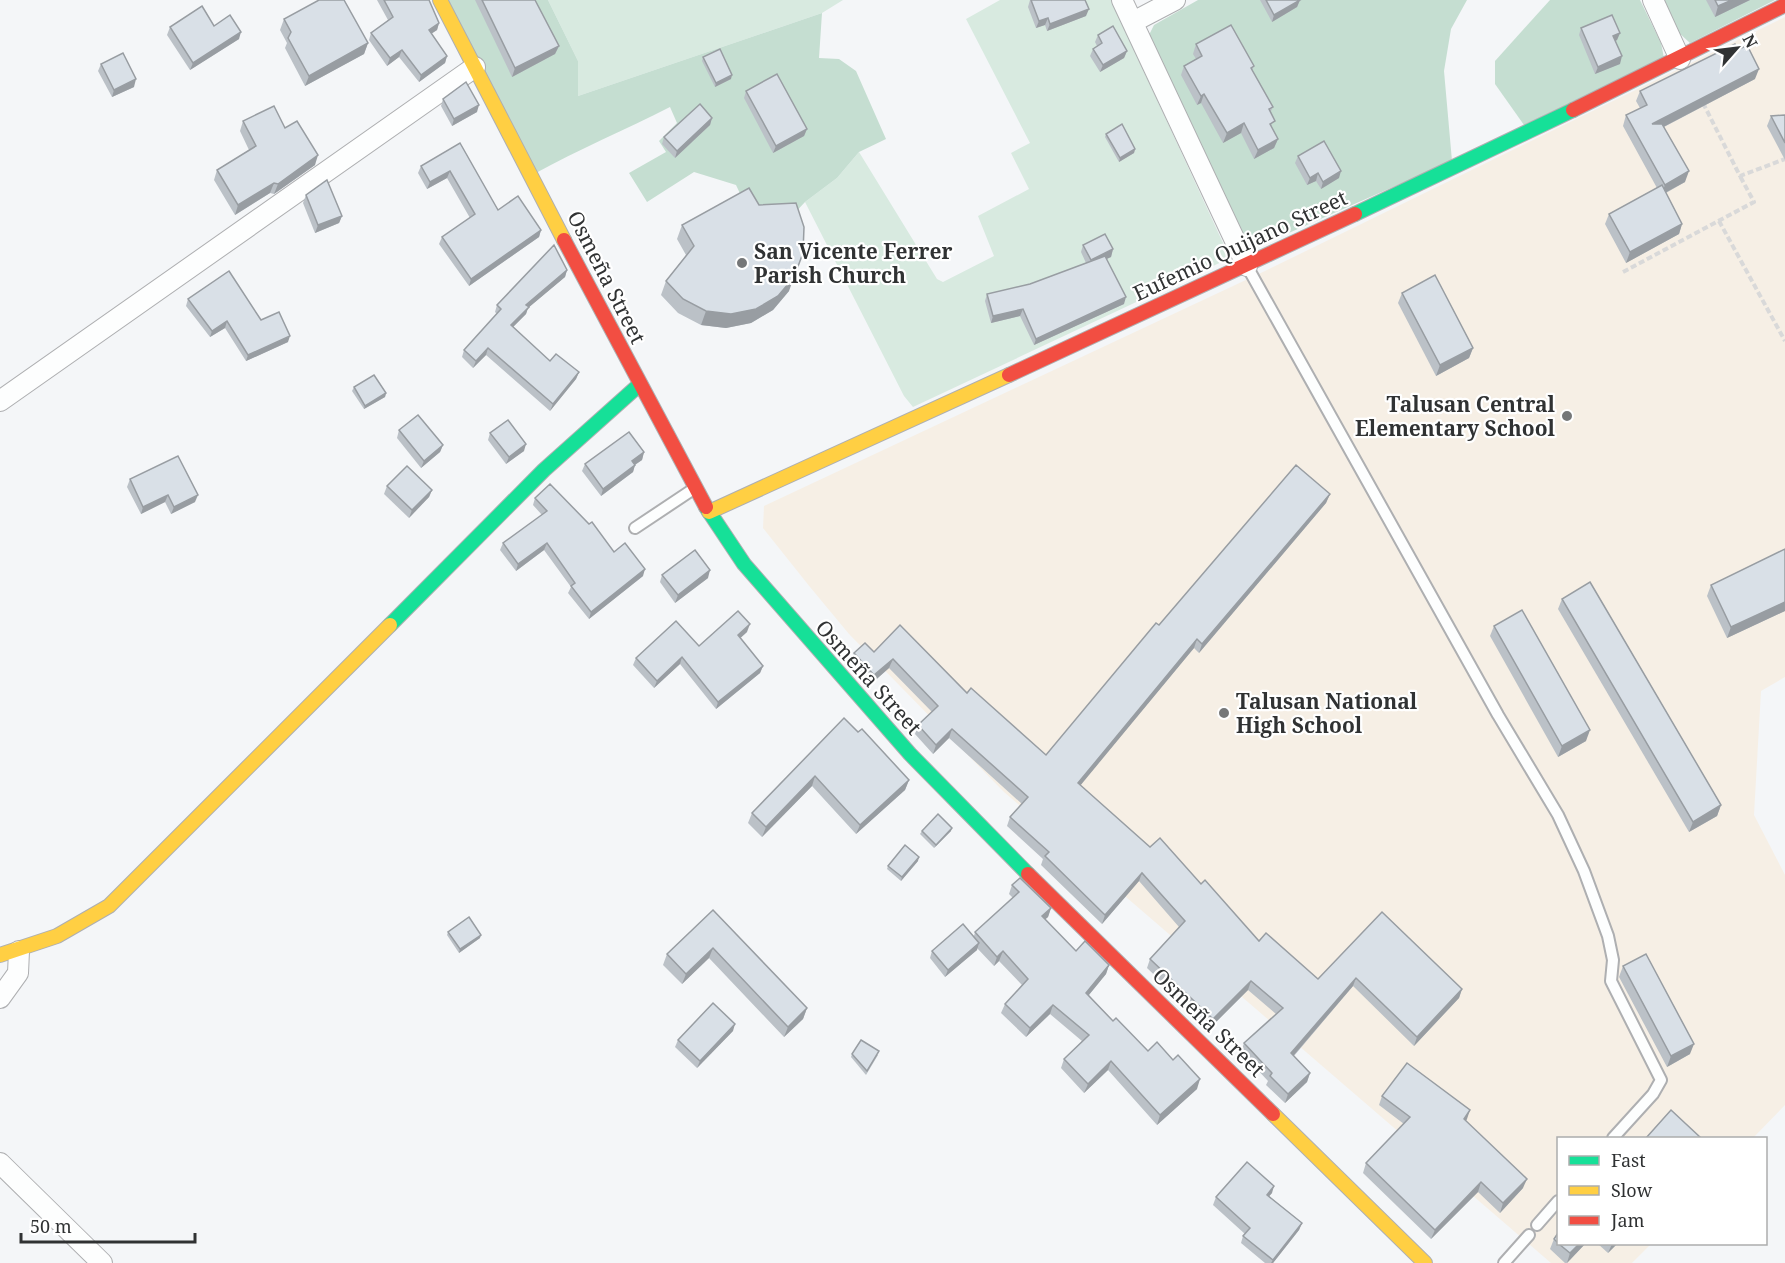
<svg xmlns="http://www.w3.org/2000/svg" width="1785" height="1263" font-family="'Noto Serif',serif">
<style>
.education{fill:#f6efe5}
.green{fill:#d8eae0}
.forest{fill:#c5ded1}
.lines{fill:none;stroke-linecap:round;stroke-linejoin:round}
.lane-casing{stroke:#aeafb1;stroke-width:14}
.street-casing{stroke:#aeafb1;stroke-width:22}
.fast-casing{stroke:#aeafb1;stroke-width:16}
.slow-casing{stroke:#aeafb1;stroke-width:16}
.jam-casing{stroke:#aeafb1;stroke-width:16}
.path{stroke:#d9d9d9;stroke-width:4;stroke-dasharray:6 3;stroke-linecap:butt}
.lane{stroke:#fdfefe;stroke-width:10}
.street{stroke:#fdfefe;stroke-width:20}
.fast{stroke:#16e098;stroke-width:14}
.slow{stroke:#ffcf43;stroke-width:14}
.jam{stroke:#f24e42;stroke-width:14}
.wall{fill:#bbc1c7}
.shaded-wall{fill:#989da2}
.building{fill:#d9e0e7;stroke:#989da2;stroke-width:1.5}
.poi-dot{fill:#757778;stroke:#fff;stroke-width:2}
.labels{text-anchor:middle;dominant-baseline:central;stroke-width:4.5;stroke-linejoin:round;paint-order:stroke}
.street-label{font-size:21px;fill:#303233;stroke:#fff}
.poi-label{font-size:21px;font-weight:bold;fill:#303233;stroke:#fff;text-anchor:start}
</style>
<rect width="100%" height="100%" fill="#f4f6f8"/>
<path class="education" d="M1785,17V677L1761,691L1754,815L1785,875V1105L1753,1138H1558V1244H1651L1632,1263H1551L1004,792L849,634L810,587L763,528L764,506L1265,271Z"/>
<g class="green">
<path d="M548,0H843L822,13L578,96V61Z"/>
<path d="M1000,0H1111L1230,258L913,407L904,396L805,202L837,178L859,152L937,279L943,282L994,256L978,216L1029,189L1011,153L1030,143L966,19Z"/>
</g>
<g class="forest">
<path d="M447,0H548L578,61V96L822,13L819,58L839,59L856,71L886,139L859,152L837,178L805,202L791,217L744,202L736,185L694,172L647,202L629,173L666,152L659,141L677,123L670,107C625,130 579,149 534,174Z"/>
<path d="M1198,0H1467L1451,29L1444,71L1452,161L1248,251L1149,35L1154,25Z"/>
<path d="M1550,0H1640L1661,43L1664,58L1524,125L1495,84V61Z"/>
<path d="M1663,0H1775L1690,43L1677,31Z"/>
</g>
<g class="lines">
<g class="lane-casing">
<g id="lane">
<path d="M1248,268L1498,715L1558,815L1584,871L1608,936L1613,960L1611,981L1661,1080L1653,1094L1613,1138"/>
<path d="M635,528L695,488"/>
<path d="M1537,1225L1558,1201"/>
<path d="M1504,1263L1529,1235"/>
</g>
</g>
<g class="street-casing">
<g id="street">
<path d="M1122,0L1247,266"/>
<path d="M1653,0L1680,59"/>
<path d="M1133,22L1175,0"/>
<path d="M0,401L475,67"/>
<path d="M0,998L18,973L19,951"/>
<path d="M0,1163L102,1263"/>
</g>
</g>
<g class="fast-casing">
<g id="fast">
<path d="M1355,214L1573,110"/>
<path d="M706,507L744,564L910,754L1028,874"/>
<path d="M390,625L544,470L639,385"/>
</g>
</g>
<g class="slow-casing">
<g id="slow">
<path d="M440,0L564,240"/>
<path d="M709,512L1009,375"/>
<path d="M0,955L57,936L109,906L390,625"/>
<path d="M1273,1114L1425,1263"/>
</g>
</g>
<g class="jam-casing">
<g id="jam">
<path d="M1573,110L1785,5"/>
<path d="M564,240L706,507"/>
<path d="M1009,375L1355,214"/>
<path d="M1028,874L1273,1114"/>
</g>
</g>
<g class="path">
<path d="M1703,103L1740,176L1785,159"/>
<path d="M1719,221L1785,341"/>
<path d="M1623,272L1754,202L1740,176"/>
</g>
<use href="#lane" class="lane"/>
<use href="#street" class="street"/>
<use href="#fast" class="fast"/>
<use href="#slow" class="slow"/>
<use href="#jam" class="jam"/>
</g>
<g class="wall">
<path d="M377,0H429L439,23L437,30L431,34L447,56L445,63L419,82L399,57L387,66L369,40L371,33L388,20Z"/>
<path d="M475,0H535L559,46L555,54L512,77Z"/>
<path d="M1030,0L1086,16L1047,31L1045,25L1036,28L1028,7Z"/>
<path d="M1260,0H1300L1297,7L1272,22Z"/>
<path d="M1706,0H1750L1715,17Z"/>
<path d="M284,19L368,43L364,54L305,86L285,48L287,43L280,30Z"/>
<path d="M214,26L239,39L190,70L167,35L170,27Z"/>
<path d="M1581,28L1620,33L1617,40L1616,41L1620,64L1595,74L1579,35Z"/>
<path d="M1098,35L1127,51L1124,58L1100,72L1090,56L1093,49L1097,46L1095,42Z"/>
<path d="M1196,44L1254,66L1252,71L1273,107L1270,113L1272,128L1278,139L1274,148L1254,159L1241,133L1223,143L1201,103L1197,105L1181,75L1184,66L1196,59L1193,54Z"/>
<path d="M703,57L731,79L715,87L702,61Z"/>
<path d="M101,64L134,87L112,97L98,71Z"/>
<path d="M1755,79L1664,127L1685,182L1666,193L1682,224L1679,234L1626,263L1605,224L1609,214L1657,188L1623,126L1626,115L1640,108L1636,101L1640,91Z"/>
<path d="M746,91L807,129L804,136L773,153L744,98Z"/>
<path d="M443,99L477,112L452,126L441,106Z"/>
<path d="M1785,115V160L1767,126L1771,116Z"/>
<path d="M712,118L710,125L675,158L662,144L664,137Z"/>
<path d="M243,121L285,128L315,165L274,194L270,193L235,215L214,180L217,170L249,150L240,131Z"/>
<path d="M1106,134L1135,149L1134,153L1119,162L1105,137Z"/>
<path d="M460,143L498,210L541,230L539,237L469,286L439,244L442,237L470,218L447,178L427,189L418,173L421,166Z"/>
<path d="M1298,156L1339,178L1321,189L1316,181L1307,185L1295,163Z"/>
<path d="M306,195L342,216L339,223L315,233L303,203Z"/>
<path d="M682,225L789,291L773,310L751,323L726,328L701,325L678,313L661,295L666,281L686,255L677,239Z"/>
<path d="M1083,245L1113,249L1111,257L1107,259L1124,304L1034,345L1020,316L991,323L985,301L987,294L1030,284L1086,263L1081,252Z"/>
<path d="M567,270L565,277L528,308L526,314L513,327L550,361L579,372L576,379L550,411L486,355L473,368L462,357L464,350L497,314L495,312L497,305Z"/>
<path d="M1402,293L1473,348L1469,358L1436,376L1398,303Z"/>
<path d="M188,299L261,320L288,342L246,361L225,328L210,337L186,306Z"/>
<path d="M354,387L386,393L385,397L364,409L352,391Z"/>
<path d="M399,430L443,445L440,452L421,468L397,438Z"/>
<path d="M490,433L524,451L506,464L488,440Z"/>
<path d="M644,452L642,460L635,465L633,472L601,496L582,471L585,464Z"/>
<path d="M130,479L195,502L171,514L165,502L141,514L127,487Z"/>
<path d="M387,486L432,490L429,497L409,518L384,494Z"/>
<path d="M1330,494L1326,503L1199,653L1194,648L1080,785L1150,847L1201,884L1259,941L1318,979L1382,912L1462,989L1459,998L1414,1046L1353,986L1294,1056L1310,1073L1307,1082L1285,1103L1266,1085L1268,1081L1241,1052L1244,1043L1276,1014L1248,990L1210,1028L1147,968L1150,959L1179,927L1139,881L1102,924L1041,865L1043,859L1007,826L1010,817L1022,804L949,738L933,754L915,734L918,725L932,712L889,668L871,684L851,661L854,653L874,652L900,625L967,693L1046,755L1159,625Z"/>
<path d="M535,498L614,552L643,576L589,619L568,593L571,587L544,550L516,571L500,550L503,543L542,515L533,505Z"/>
<path d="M1785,549V611L1727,638L1707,596L1711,585Z"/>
<path d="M662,575L708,578L675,603L660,582Z"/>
<path d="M1562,599L1721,805L1717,816L1689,832L1558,609Z"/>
<path d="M1494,626L1586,741L1558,757L1490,636Z"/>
<path d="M747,632L740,638L763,666L760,673L716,709L680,664L654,688L633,665L636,658L699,646Z"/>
<path d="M844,718L909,780L905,790L856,834L812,786L762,837L748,823L752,813Z"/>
<path d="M922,831H951L934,848L920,834Z"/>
<path d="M918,861L901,881L887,869L888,866Z"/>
<path d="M1012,885L1051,908L1048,917L1045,919L1076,951L1109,965L1106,974L1089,995L1113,1021L1148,1051L1197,1089L1157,1125L1108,1070L1084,1093L1061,1068L1064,1059L1082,1041L1050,1014L1026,1037L1001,1013L1005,1004L1022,985L999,961L994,966L977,948V950L945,977L930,958L932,951L974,936L975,932L1013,898L1009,894Z"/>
<path d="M713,910L807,1008L803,1019L784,1037L709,958L682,984L663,965L667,954Z"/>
<path d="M448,932L480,938L459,953L447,935Z"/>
<path d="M1623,966L1690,1054L1667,1067L1619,977Z"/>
<path d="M733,1031L697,1068L675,1047L678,1040Z"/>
<path d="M852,1054L878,1055L866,1075L851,1057Z"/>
<path d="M1382,1096L1467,1119L1466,1121L1523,1188L1500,1213L1478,1192L1431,1239L1363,1173L1366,1163L1404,1124L1379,1105Z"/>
<path d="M1272,1193L1269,1196L1302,1223L1299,1230L1273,1263H1265L1241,1243L1243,1236L1245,1234L1213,1205L1216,1197Z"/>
<path d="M1558,1233V1244H1585L1567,1263H1565L1550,1249L1554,1239Z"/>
<path d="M1598,1244H1617L1608,1253Z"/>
</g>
<g class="shaded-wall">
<path d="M1300,0L1297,7L1272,22L1274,15Z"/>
<path d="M1732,0H1750L1715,17L1718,6Z"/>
<path d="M1089,9L1086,16L1047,31L1050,24Z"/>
<path d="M1048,18L1045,25L1036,28L1039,21Z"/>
<path d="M439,23L437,30L426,37L429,30Z"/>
<path d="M241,32L239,39L190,70L193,63Z"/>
<path d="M1620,33L1617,40L1611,43L1613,36Z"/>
<path d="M368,43L364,54L305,86L309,76Z"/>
<path d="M559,46L555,54L512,77L515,68Z"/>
<path d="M402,50L399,57L387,66L390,58Z"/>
<path d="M1127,51L1124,58L1100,72L1103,65Z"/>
<path d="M447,56L445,63L419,82L421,75Z"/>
<path d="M1622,56L1620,64L1595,74L1598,67Z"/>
<path d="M1759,69L1755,79L1648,135L1652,124Z"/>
<path d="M732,75L731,79L715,87L716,83Z"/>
<path d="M136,79L134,87L112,97L114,90Z"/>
<path d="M1204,94L1201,103L1197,105L1201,96Z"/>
<path d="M479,105L477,112L452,126L454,119Z"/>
<path d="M712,118L710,125L675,158L677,151Z"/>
<path d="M1244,123L1241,133L1223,143L1227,133Z"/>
<path d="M807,129L804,136L773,153L776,146Z"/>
<path d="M1278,139L1274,148L1254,159L1258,150Z"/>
<path d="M1135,149L1134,153L1119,162L1120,158Z"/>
<path d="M318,155L315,165L274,194L278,184Z"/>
<path d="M450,171L447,178L427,189L430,182Z"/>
<path d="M1341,171L1339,178L1321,189L1323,182Z"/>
<path d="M1689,171L1685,182L1661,195L1665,185Z"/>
<path d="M1318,173L1316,181L1307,185L1310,178Z"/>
<path d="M274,183L270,193L235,215L238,205Z"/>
<path d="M342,216L339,223L315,233L318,225Z"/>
<path d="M1682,224L1679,234L1626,263L1630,252Z"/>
<path d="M541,230L539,237L469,286L471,279Z"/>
<path d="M1113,249L1111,257L1088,267L1091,260Z"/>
<path d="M803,253L789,291L773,310L751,323L726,328L701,325L706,311Z"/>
<path d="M567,270L565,277L528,308L526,314L508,332L511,325L526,305Z"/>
<path d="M1126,297L1124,304L1034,345L1036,339Z"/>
<path d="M1023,309L1020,316L991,323L993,316Z"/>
<path d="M227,321L225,328L210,337L212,331Z"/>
<path d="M290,336L288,342L246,361L248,355Z"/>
<path d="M488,348L486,355L473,368L476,361Z"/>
<path d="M1473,348L1469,358L1436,376L1440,365Z"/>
<path d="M579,372L576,379L550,411L553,404Z"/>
<path d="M386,393L385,397L364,409L365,406Z"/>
<path d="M526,444L524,451L506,464L509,457Z"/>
<path d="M443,445L440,452L421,468L424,461Z"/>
<path d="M644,452L642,460L630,468L632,461Z"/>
<path d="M635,465L633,472L601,496L603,489Z"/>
<path d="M432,490L429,497L409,518L412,510Z"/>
<path d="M1330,494L1326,503L1199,653L1202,644Z"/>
<path d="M168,495L165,502L141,514L143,507Z"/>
<path d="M198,495L195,502L171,514L174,507Z"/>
<path d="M547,543L544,550L516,571L518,564Z"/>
<path d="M645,569L643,576L589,619L591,612Z"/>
<path d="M710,570L708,578L675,603L678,595Z"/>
<path d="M1785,602V611L1727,638L1731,627Z"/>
<path d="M750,624L747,632L736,642L738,635Z"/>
<path d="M1197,639L1194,648L1075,792L1078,783Z"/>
<path d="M682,657L680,664L654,688L657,681Z"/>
<path d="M893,659L889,668L871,684L874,675Z"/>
<path d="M763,666L760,673L716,709L718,702Z"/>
<path d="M952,729L949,738L933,754L936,745Z"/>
<path d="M1590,730L1586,741L1558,757L1562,746Z"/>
<path d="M815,776L812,786L762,837L766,827Z"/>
<path d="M909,780L905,790L856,834L860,825Z"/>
<path d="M1721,805L1717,816L1689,832L1693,822Z"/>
<path d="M952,828L951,831L934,848L936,845Z"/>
<path d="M919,857L918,861L901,881L902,877Z"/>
<path d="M1142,873L1139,881L1102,924L1105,915Z"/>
<path d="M1051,908L1048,917L1039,925L1042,916Z"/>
<path d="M481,935L480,938L459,953L460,949Z"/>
<path d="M979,943L977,950L945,977L948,970Z"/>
<path d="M713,948L709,958L682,984L686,974Z"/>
<path d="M1003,951L999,961L994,966L997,957Z"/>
<path d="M1109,965L1106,974L1083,1002L1086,993Z"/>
<path d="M1356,978L1353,986L1288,1062L1291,1053Z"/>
<path d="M1251,981L1248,990L1210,1028L1213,1019Z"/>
<path d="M1462,989L1459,998L1414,1046L1417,1037Z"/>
<path d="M1053,1005L1050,1014L1026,1037L1030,1028Z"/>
<path d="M807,1008L803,1019L784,1037L788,1027Z"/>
<path d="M735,1024L733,1031L697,1068L700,1061Z"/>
<path d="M1694,1044L1690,1054L1667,1067L1671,1056Z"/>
<path d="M1111,1061L1108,1070L1084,1093L1088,1084Z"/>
<path d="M1310,1073L1307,1082L1285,1103L1288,1094Z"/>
<path d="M1200,1079L1197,1089L1157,1125L1160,1115Z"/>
<path d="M1470,1110L1467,1119L1460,1128L1464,1119Z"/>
<path d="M1527,1179L1523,1188L1500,1213L1503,1203Z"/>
<path d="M1481,1182L1478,1192L1431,1239L1435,1230Z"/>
<path d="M1274,1186L1272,1193L1264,1202L1267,1195Z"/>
<path d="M1302,1223L1299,1230L1273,1263H1271L1273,1260Z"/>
<path d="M1579,1244H1585L1567,1263L1570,1253Z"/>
<path d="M1612,1244H1617L1608,1253Z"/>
</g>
<g class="building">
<path d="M319,0H344L368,43L309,76L288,38L291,32L284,19Z"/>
<path d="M384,0H429L439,23L429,30L447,56L421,75L402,50L390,58L371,33L393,17Z"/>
<path d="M482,0H535L559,46L515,68Z"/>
<path d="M1031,0H1085L1089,9L1050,24L1048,18L1039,21Z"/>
<path d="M1266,0H1300L1274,15Z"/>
<path d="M1715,0H1732L1718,6Z"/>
<path d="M202,6L214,26L230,15L241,32L193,63L170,27Z"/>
<path d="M1612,15L1620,33L1613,36L1622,56L1598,67L1581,28Z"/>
<path d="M1231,25L1254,66L1251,68L1273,107L1269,109L1275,121L1270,124L1278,139L1258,150L1244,123L1227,133L1204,94L1201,96L1184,66L1202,56L1196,44Z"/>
<path d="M1113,26L1127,51L1103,65L1093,49L1102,43L1098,35Z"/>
<path d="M1735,44L1738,50L1747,45L1759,69L1652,124H1662L1689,171L1665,185L1626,115L1647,105L1640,91Z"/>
<path d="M720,49L732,75L716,83L703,57Z"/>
<path d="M123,53L136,79L114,90L101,64Z"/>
<path d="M777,74L807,129L776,146L746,91Z"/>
<path d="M466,82L479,105L454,119L443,99Z"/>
<path d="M700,104L712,118L677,151L664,137Z"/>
<path d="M274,106L285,128L297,121L318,155L278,184L274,183L238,205L217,170L256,146L243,121Z"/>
<path d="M1785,115V143L1771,116Z"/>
<path d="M1122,124L1135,149L1120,158L1106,134Z"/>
<path d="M1324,141L1341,171L1323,182L1318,173L1310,178L1298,156Z"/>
<path d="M460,143L498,210L518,196L541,230L471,279L442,237L475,214L450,171L430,182L421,166Z"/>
<path d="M327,180L342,216L318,225L306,195Z"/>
<path d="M1662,185L1682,224L1630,252L1609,214Z"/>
<path d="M749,188L759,205L796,203L804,227L803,253L794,277L778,296L756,309L731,314L706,311L683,299L666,281L694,246L682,225Z"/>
<path d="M1105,234L1113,249L1091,260L1083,245Z"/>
<path d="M554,245L567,270L526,305L529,307L511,325L550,361L556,354L579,372L553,404L488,348L476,361L464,350L501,309L497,305Z"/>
<path d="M1105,256L1126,297L1036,339L1023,309L993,316L987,294L1030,284Z"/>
<path d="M229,271L261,320L279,312L290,336L248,355L227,321L212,331L188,299Z"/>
<path d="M1435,275L1473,348L1440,365L1402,293Z"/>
<path d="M374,375L386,393L365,406L354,387Z"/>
<path d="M418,415L443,445L424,461L399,430Z"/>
<path d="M508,420L526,444L509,457L490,433Z"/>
<path d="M629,432L644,452L632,461L635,465L603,489L585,464Z"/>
<path d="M178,456L198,495L174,507L168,495L143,507L130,479Z"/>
<path d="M1296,465L1330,494L1202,644L1197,639L1078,783L1150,847L1160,838L1201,884L1205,880L1259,941L1266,933L1318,979L1382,912L1462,989L1417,1037L1356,978L1291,1053L1310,1073L1288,1094L1270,1076L1272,1073L1244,1043L1283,1008L1251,981L1213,1019L1150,959L1185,921L1142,873L1105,915L1045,856L1049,852L1010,817L1028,797L952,729L936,745L918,725L938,706L893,659L874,675L854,653L865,643L874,652L900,625L967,693L971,688L1046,755L1156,623L1159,625Z"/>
<path d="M407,466L432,490L412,510L387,486Z"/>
<path d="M550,484L589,524L592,522L614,552L625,543L645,569L591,612L571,586L575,583L547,543L518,564L503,543L547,511L535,498Z"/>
<path d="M1785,549V602L1731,627L1711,585Z"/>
<path d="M695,550L710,570L678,595L662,575Z"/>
<path d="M1590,582L1721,805L1693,822L1562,599Z"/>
<path d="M1522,610L1590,730L1562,746L1494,626Z"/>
<path d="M738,611L750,624L738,635L763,666L718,702L682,657L657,681L636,658L676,621L699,646Z"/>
<path d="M844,718L858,732L862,729L909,780L860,825L815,776L766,827L752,813Z"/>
<path d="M938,814L952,828L936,845L922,831Z"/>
<path d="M905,845L919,857L902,877L888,866Z"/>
<path d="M1020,878L1051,908L1042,916L1076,951L1085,941L1109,965L1086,993L1113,1021L1116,1018L1148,1051L1157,1042L1173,1060L1178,1055L1200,1079L1160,1115L1111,1061L1088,1084L1064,1059L1089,1035L1053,1005L1030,1028L1005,1004L1028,979L1003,951L997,957L975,932L1019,892L1012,885Z"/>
<path d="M713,910L807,1008L788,1027L713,948L686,974L667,954Z"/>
<path d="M469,917L481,935L460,949L448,932Z"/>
<path d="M963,924L979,943L948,970L932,951Z"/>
<path d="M1646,954L1694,1044L1671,1056L1623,966Z"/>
<path d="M713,1003L735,1024L700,1061L678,1040Z"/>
<path d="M861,1040L879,1051L867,1071L852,1054Z"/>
<path d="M1407,1063L1470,1110L1464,1119L1527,1179L1503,1203L1481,1182L1435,1230L1366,1163L1410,1117L1382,1096Z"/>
<path d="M1671,1110L1701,1138H1646Z"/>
<path d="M1247,1162L1274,1186L1267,1195L1302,1223L1273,1260L1243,1236L1250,1228L1216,1197Z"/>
<path d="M1558,1233V1243L1554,1239Z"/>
<path d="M1559,1244H1579L1570,1253Z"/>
</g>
<g class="poi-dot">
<circle cx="742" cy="263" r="6"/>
<circle cx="1567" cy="416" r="6"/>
<circle cx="1224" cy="713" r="6"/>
</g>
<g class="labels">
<g class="street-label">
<text transform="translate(1240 245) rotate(-25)">Eufemio Quijano Street</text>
<text transform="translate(607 277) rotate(63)">Osmeña Street</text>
<text transform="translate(869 677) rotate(48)">Osmeña Street</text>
<text transform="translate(1209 1022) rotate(44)">Osmeña Street</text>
</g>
<g class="poi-label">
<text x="754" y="251">San Vicente Ferrer<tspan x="754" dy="24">Parish Church</tspan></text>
<text x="1555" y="404" text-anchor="end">Talusan Central<tspan x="1555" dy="24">Elementary School</tspan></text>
<text x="1236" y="701">Talusan National<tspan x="1236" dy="24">High School</tspan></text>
</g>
</g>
<rect x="1557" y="1137" width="210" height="108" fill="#ffffff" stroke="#acadad" stroke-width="1.5"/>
<rect x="1569" y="1156" width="30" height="9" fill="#16e098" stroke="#acadad" stroke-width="1.5"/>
<text x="1611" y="1167" font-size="18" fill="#303233">Fast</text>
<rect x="1569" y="1186" width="30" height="9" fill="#ffcf43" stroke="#acadad" stroke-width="1.5"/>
<text x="1611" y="1197" font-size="18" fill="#303233">Slow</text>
<rect x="1569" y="1216" width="30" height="9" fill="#f24e42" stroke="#acadad" stroke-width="1.5"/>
<text x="1611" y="1227" font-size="18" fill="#303233">Jam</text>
<g transform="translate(1737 48) rotate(62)" stroke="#ffffff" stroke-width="4.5" paint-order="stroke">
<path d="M0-4.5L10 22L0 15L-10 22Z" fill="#303233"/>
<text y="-9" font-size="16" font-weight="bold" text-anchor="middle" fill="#303233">N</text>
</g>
<path d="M21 1233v9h174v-9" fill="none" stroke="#303233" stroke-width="3"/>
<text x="30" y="1233" font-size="18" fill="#303233" stroke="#ffffff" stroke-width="4.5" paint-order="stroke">50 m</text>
</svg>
